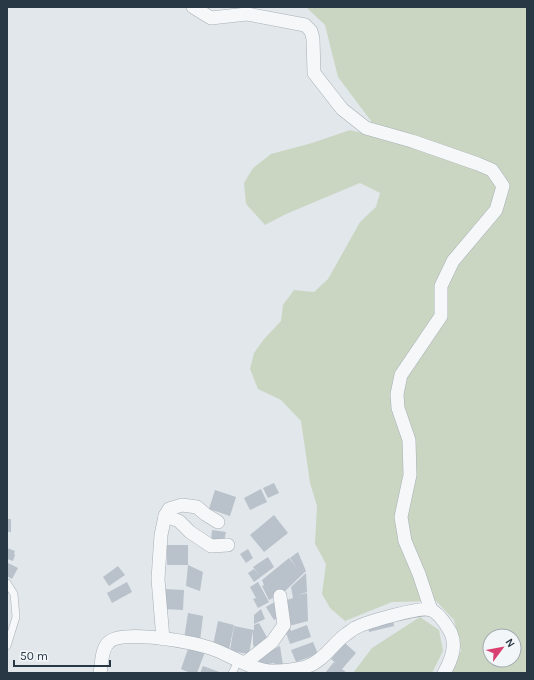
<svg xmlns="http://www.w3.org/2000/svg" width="534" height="680" font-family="Karla,sans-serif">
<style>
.green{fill:#cbd6c2;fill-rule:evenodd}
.building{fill:#b9c1ca}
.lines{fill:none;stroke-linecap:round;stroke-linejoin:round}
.lane-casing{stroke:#a6afb6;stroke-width:8}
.street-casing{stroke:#a6afb6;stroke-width:14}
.lane{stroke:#f5f7f9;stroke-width:7}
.street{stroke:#f5f7f9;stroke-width:13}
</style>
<rect width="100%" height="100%" fill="#e2e7eb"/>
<g class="green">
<path d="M306,7H527V673H451L461,651L454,620L436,601L392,602L345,621L330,608L322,594L326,564L315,544L317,506L310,483L301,421L281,400L258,389L250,369L254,353L264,339L281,321L283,305L294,290L314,292L328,279L360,222L376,207L380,193L360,183L286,214L265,225L246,204L244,183L253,168L271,154L312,143L350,130L370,135L371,121L338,77L325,25ZM490,636H514V660H490Z"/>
<path d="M420,617L439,630L443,651L432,673H353L372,648Z"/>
</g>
<g class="building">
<path d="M274,483L279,493L268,498L263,488Z"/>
<path d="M261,489L267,502L250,510L244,498Z"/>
<path d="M215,490L236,497L230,516L209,509Z"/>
<path d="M274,515L288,533L264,552L250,535Z"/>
<rect x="7" y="519" width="4" height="13"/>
<path d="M212,530L226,532L224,542L211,540Z"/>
<rect x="167" y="545" width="21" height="20"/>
<path d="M7,548L15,551L14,554L15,555L13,561L7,559Z"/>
<path d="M248,549L253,558L246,563L240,554Z"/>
<path d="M298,552L306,571L285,591L269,600L262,586L264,585L262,580L289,558L297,568L290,558Z"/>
<path d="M268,557L274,567L254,582L248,573L254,569L259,575L253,567Z"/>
<path d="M8,563L18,568L12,579L7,576Z"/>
<path d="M188,565L203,572L200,591L186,586Z"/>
<path d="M118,566L125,575L109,586L103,577Z"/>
<path d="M306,573L307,592L298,595L307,593L308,621L289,626L284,601L293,598L291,587Z"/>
<path d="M127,582L132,592L112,603L107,593Z"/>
<path d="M258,582L269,602L258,608L253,599L256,598L250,587Z"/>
<path d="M164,589L184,590L183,610L164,609Z"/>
<path d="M276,601L281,616L274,620L266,607Z"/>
<path d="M261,609L265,619L254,624V615Z"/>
<path d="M188,613L203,616L200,641L184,639Z"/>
<path d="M393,620L394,626L369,632L368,626Z"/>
<path d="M218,621L234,625L229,650L213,645Z"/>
<path d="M259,623L269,641L255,650L253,644V631L249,654L230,651L234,626L254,630V625Z"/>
<path d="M307,625L311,637L290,644L285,630L290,628L291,631Z"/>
<path d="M313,642L318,654L296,662L291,650Z"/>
<path d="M345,643L356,653L342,669L347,673H325L334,662L337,664L331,659Z"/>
<path d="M280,646L283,665L275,666L274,663L260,665L257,657Z"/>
<path d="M188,649L205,652L197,673H190L181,669Z"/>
<path d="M203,666L222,673H200Z"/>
</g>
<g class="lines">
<g class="lane-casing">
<g id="lane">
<path d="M7,583L14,594L16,617L7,646"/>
<path d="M232,673L239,660"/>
</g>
</g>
<g class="street-casing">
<g id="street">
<path d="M193,7L211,18L247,14L305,25L311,31L313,39L314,73L342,109L366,128L412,141L478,164L492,170L503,186L496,210L453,261L441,286V316L401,375L397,394L398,408L409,440L410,475L401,517L405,541L419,574L431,610"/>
<path d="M165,516L179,521L190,532L211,546L228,545"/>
<path d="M163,639L158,579L161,535L165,516L169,509L182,505L197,507L205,514L218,522"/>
<path d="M245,663L272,642L284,625L280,596"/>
<path d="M100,673C102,663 101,649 109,642C123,629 195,642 213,649C232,656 255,672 275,671C284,671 300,669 308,666C323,661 333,644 345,635C348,633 352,630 355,628C366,622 422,606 431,610C439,613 447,626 451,633C457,647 451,661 444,673"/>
</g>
</g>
<use href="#lane" class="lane"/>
<use href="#street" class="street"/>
</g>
<rect width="534" height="680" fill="none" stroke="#283845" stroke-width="16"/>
<g transform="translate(502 648) rotate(58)"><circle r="19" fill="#f2f6f8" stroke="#a1aab0"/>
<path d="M0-3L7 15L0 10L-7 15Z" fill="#d93f70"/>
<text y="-6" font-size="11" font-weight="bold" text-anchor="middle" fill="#283845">N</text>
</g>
<path d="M14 660v6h96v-6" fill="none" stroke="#283845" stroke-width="2"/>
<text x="20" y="660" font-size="12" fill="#283845" stroke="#f2f6f8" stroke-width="3" paint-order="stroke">50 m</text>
</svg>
